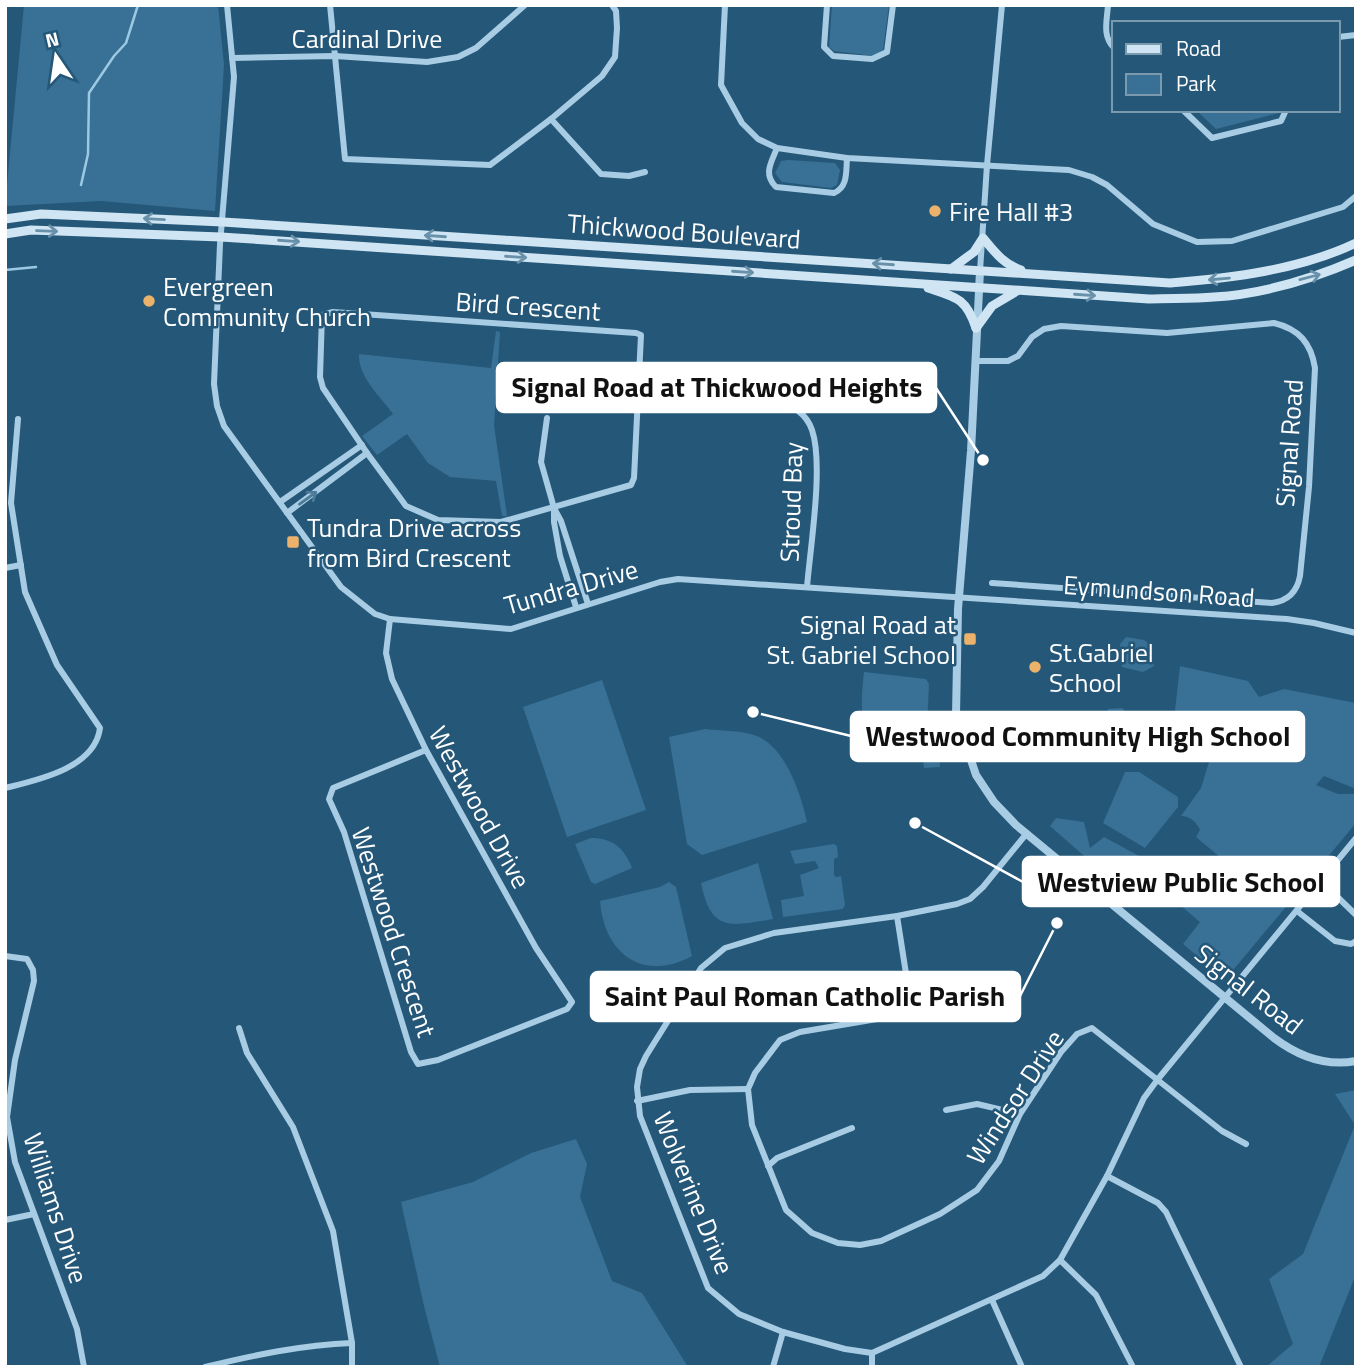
<svg xmlns="http://www.w3.org/2000/svg" width="1361" height="1372" font-family="'Titillium Web',sans-serif">
<style>
.green{fill:#387195;fill-rule:evenodd}
.lines{fill:none;stroke-linecap:round;stroke-linejoin:round}
.stream{stroke:#9bc9e4;stroke-width:2.5}
.minor{stroke:#a7cce3;stroke-width:6}
.tertiary{stroke:#a7cce3;stroke-width:8}
.secondary{stroke:#cfe5f3;stroke-width:9}
.oneway{stroke:#6990a9}
.oneway2{stroke:#4c7a98}
.poi-dot{fill:#ecb26b;stroke:#255778;stroke-width:2.5}
.labels{text-anchor:middle;dominant-baseline:central;stroke-width:5;stroke-linejoin:round;paint-order:stroke}
.street-label{font-size:26px;fill:#fff;stroke:#255778}
.poi-label{font-size:26px;fill:#fff;stroke:#255778;text-anchor:start}
.leader{fill:none;stroke:#fff;stroke-width:2.5}
.callout-dot{fill:#fff;stroke:#255778;stroke-width:2.5}
.callout{fill:#fff;stroke:#fff;stroke-width:2.5}
.callout-label{font-size:28px;text-anchor:middle;font-weight:bold;fill:#111}
</style>
<rect width="100%" height="100%" fill="#255778"/>
<g class="green">
<path d="M24,5H218L224,65L215,211L101,201L5,206Z"/>
<path d="M832,5H889L883,50L874,56L834,51L829,47Z"/>
<path d="M1196,110H1279V113L1216,129Z"/>
<path d="M788,160L835,163L840,170L837,185L831,188L782,182L775,173L781,161Z"/>
<path d="M496,331L500,332L494,425L507,516H502L496,481L450,477L428,463L407,434L377,455L362,436L393,414C380,396 358,377 359,354L491,368Z"/>
<path d="M1126,637L1144,640L1154,648V666L1143,672L1122,667L1120,644Z"/>
<path d="M1180,666L1248,681L1259,697L1284,689L1356,703V789L1324,776L1316,785L1338,794H1356V823L1234,969L1214,970L1183,944L1200,922L1181,906L1221,858L1196,837L1200,830C1197,822 1189,816 1181,816L1201,788L1210,759L1178,733L1174,719ZM1243,725L1255,728L1247,745L1237,740Z"/>
<path d="M864,672L926,679L929,684L926,747C864,743 857,733 864,672Z"/>
<path d="M602,680L646,810L567,837L523,707Z"/>
<path d="M1122,708L1125,711V718L1115,730H1106L1108,709Z"/>
<path d="M705,729C720,731 740,730 754,735C785,745 801,794 807,822L702,855L687,844L669,737Z"/>
<path d="M939,750L940,767L924,768L922,751Z"/>
<path d="M1125,772H1139L1178,797V807L1145,848L1103,823Z"/>
<path d="M1056,818L1084,822L1090,848L1104,837L1141,857L1133,899L1050,826Z"/>
<path d="M591,838C613,838 624,848 632,868L595,884L591,882L575,844Z"/>
<path d="M834,844L837,846L838,857L834,859V875L836,877L841,876L845,905L843,909L783,917L781,900L804,896L800,875L819,868L815,861L795,864L790,851Z"/>
<path d="M758,863L773,919C731,926 711,933 701,883Z"/>
<path d="M669,882L676,887L692,956C642,983 604,953 600,901L660,887Z"/>
<path d="M1356,1090V1274L1319,1367H1266L1293,1344L1269,1279L1303,1254L1355,1125L1335,1094Z"/>
<path d="M576,1139L587,1164L580,1197L612,1281L642,1293L688,1367H440L424,1306L401,1202L473,1182L531,1153Z"/>
</g>
<g class="lines">
<g class="stream">
<path d="M81,185L88,154L89,93L114,56L126,43L138,5"/>
<path d="M5,270L36,267"/>
</g>
<g class="minor">
<path d="M227,5L234,77L220,244L214,384L217,406L224,426L341,587L375,614L390,619L511,629L660,582L678,579L1287,619L1314,623L1356,633"/>
<path d="M330,5L345,159L490,165L551,119L602,76L615,57L617,28L616,11L612,5"/>
<path d="M725,5L721,85L742,123L758,139L777,148L847,158L1069,170L1092,177L1107,185L1153,224L1197,242L1232,241L1343,207L1356,196"/>
<path d="M827,5L824,47L833,56L872,59L887,52L893,5"/>
<path d="M1108,5C1107,21 1102,36 1114,48"/>
<path d="M1338,37L1356,35"/>
<path d="M232,58L335,56L427,62L458,57L476,48L525,5"/>
<path d="M1183,110L1212,138L1281,121L1286,110"/>
<path d="M551,119L601,174L629,176L645,172"/>
<path d="M777,148C771,163 763,174 776,187L834,193C848,187 846,172 847,158"/>
<path d="M980,271L987,165L1002,5"/>
<path d="M333,312L636,333L641,335L634,478L631,485L501,522L438,520L406,506L367,453L323,388L320,377L322,315Z"/>
<path d="M975,361H1008L1018,356L1032,337L1044,329L1061,326L1167,333L1274,323C1299,329 1311,343 1315,368L1309,487L1300,576C1297,592 1288,601 1272,603L992,583"/>
<path d="M771,399C788,403 806,412 812,430C824,465 810,549 807,587"/>
<path d="M547,418L541,462L554,508V522L560,556L576,607"/>
<path d="M280,502L362,445"/>
<path d="M555,510L561,521L588,604"/>
<path d="M287,513L367,453"/>
<path d="M5,568L21,565"/>
<path d="M390,619L386,653L392,679L426,750L536,948L572,1002L567,1009L438,1060L418,1064L411,1052L344,832L329,799L333,788L426,750"/>
<path d="M5,788C38,780 95,768 100,728L57,665L25,592L11,503L18,419"/>
<path d="M1027,833L983,887L970,899L957,904L897,916L774,933L725,948L701,968L646,1056L640,1069L637,1087L640,1116L708,1288L739,1314L783,1332L845,1349L872,1353L1043,1276L1060,1260L1107,1176L1144,1098L1158,1079L1356,838"/>
<path d="M1321,881L1356,915"/>
<path d="M1297,911L1335,941L1351,944L1356,941"/>
<path d="M897,916L912,1012"/>
<path d="M5,956L27,959L33,970L34,981L15,1060L7,1117L15,1162L77,1329L84,1367"/>
<path d="M990,1000L800,1032L780,1040L755,1073L748,1089L752,1125L786,1210L812,1233L838,1243L860,1245L881,1241L940,1214L977,1190L999,1161L1020,1114L1061,1052L1077,1034L1092,1028L1222,1131L1246,1144"/>
<path d="M239,1028L247,1053L293,1127L333,1231L352,1343V1367"/>
<path d="M637,1101L690,1090L748,1089"/>
<path d="M946,1110L977,1104L1020,1114"/>
<path d="M768,1166L777,1158L852,1128"/>
<path d="M1107,1176L1158,1203L1166,1212L1241,1367"/>
<path d="M5,1220L34,1214"/>
<path d="M1060,1260L1096,1295L1133,1367"/>
<path d="M992,1300L1022,1367"/>
<path d="M872,1353V1367"/>
<path d="M205,1367C254,1355 302,1345 352,1343"/>
<path d="M773,1367L783,1332"/>
</g>
<path class="tertiary" d="M980,271L971,451L958,609L956,715L976,775L994,802L1016,825L1274,1038C1298,1056 1325,1067 1356,1061"/>
<g class="secondary">
<path d="M5,219L41,214L223,222L1170,283C1232,278 1299,270 1356,243"/>
<path d="M5,234L31,230L221,237L1149,299C1170,298 1192,299 1214,297C1262,294 1312,279 1356,260"/>
<path d="M951,269L974,252L983,238C994,251 1003,264 1021,270"/>
<path d="M928,288C956,297 966,298 976,328"/>
<path d="M976,328L992,306L1017,291"/>
</g>
</g>
<defs><path id="oneway-shaft" d="M-6 0H5M1.5-3L5.5 0L1.5 3" fill="none" stroke-width="1.6" stroke-linecap="round" stroke-linejoin="round" transform="scale(1.75)"/></defs>
<g class="oneway">
<use href="#oneway-shaft" transform="translate(154 219) rotate(-177)"/>
<use href="#oneway-shaft" transform="translate(47 231) rotate(2)"/>
<use href="#oneway-shaft" transform="translate(435 236) rotate(-176)"/>
<use href="#oneway-shaft" transform="translate(289 241) rotate(4)"/>
<use href="#oneway-shaft" transform="translate(516 257) rotate(4)"/>
<use href="#oneway-shaft" transform="translate(883 264) rotate(-176)"/>
<use href="#oneway-shaft" transform="translate(743 272) rotate(4)"/>
<use href="#oneway-shaft" transform="translate(1310 277) rotate(-15)"/>
<use href="#oneway-shaft" transform="translate(1219 279) rotate(175)"/>
<use href="#oneway-shaft" transform="translate(1085 295) rotate(4)"/>
</g>
<use class="oneway2" href="#oneway-shaft" transform="translate(308 498) rotate(-36)"/>
<g class="poi-dot">
<circle cx="935" cy="211" r="7"/>
<circle cx="149" cy="301" r="7"/>
<rect x="286" y="535" width="14" height="14" rx="3.5"/>
<rect x="963" y="632" width="14" height="14" rx="3.5"/>
<circle cx="1035" cy="667" r="7"/>
</g>
<g class="labels">
<g class="street-label">
<text x="367" y="38">Cardinal Drive</text>
<text transform="translate(684 231) rotate(4)">Thickwood Boulevard</text>
<text transform="translate(528 306) rotate(4)">Bird Crescent</text>
<text transform="translate(1289 443) rotate(-86)">Signal Road</text>
<text transform="translate(791 502) rotate(-88)">Stroud Bay</text>
<text transform="translate(571 587) rotate(-16)">Tundra Drive</text>
<text transform="translate(1159 591) rotate(4)">Eymundson Road</text>
<text transform="translate(480 807) rotate(61)">Westwood Drive</text>
<text transform="translate(394 932) rotate(72)">Westwood Crescent</text>
<text transform="translate(1249 989) rotate(38)">Signal Road</text>
<text transform="translate(1015 1097) rotate(-57)">Windsor Drive</text>
<text transform="translate(694 1193) rotate(68)">Wolverine Drive</text>
<text transform="translate(56 1208) rotate(72)">Williams Drive</text>
</g>
<g class="poi-label">
<text x="949" y="211">Fire Hall #3</text>
<text x="163" y="286">Evergreen<tspan x="163" dy="30">Community Church</tspan></text>
<text x="307" y="527">Tundra Drive across<tspan x="307" dy="30">from Bird Crescent</tspan></text>
<text x="956" y="624" text-anchor="end">Signal Road at<tspan x="956" dy="30">St. Gabriel School</tspan></text>
<text x="1049" y="652">St.Gabriel<tspan x="1049" dy="30">School</tspan></text>
</g>
</g>
<path class="leader" d="M983 460L936 388M753 712L851 736M915 823L1023 882M1057 923L1020 996"/>
<g class="callout-dot">
<circle cx="983" cy="460" r="7"/>
<circle cx="753" cy="712" r="7"/>
<circle cx="915" cy="823" r="7"/>
<circle cx="1057" cy="923" r="7"/>
</g>
<g class="callout">
<rect x="497" y="363" width="439" height="49" rx="7"/>
<rect x="851" y="712" width="453" height="49" rx="7"/>
<rect x="1023" y="857" width="316" height="49" rx="7"/>
<rect x="591" y="972" width="429" height="49" rx="7"/>
</g>
<g class="callout-label">
<text x="717" y="397">Signal Road at Thickwood Heights</text>
<text x="1078" y="746">Westwood Community High School</text>
<text x="1181" y="892">Westview Public School</text>
<text x="805" y="1006">Saint Paul Roman Catholic Parish</text>
</g>
<rect width="1361" height="1372" fill="none" stroke="#ffffff" stroke-width="14"/>
<rect x="1112" y="21" width="228" height="91" fill="#255778" stroke="#7c9aae" stroke-width="2"/>
<rect x="1126" y="44" width="35" height="10" fill="#cfe5f3" stroke="#7c9aae" stroke-width="2"/>
<text x="1176" y="56" font-size="21" fill="#ffffff">Road</text>
<rect x="1126" y="74" width="35" height="21" fill="#387195" stroke="#7c9aae" stroke-width="2"/>
<text x="1176" y="91" font-size="21" fill="#ffffff">Park</text>
<g transform="translate(56 56) rotate(347)" stroke="#255778" stroke-width="5" paint-order="stroke">
<path d="M0-5L12 26L0 18L-12 26Z" fill="#ffffff"/>
<text y="-10" font-size="19" font-weight="bold" text-anchor="middle" fill="#ffffff">N</text>
</g>
</svg>
